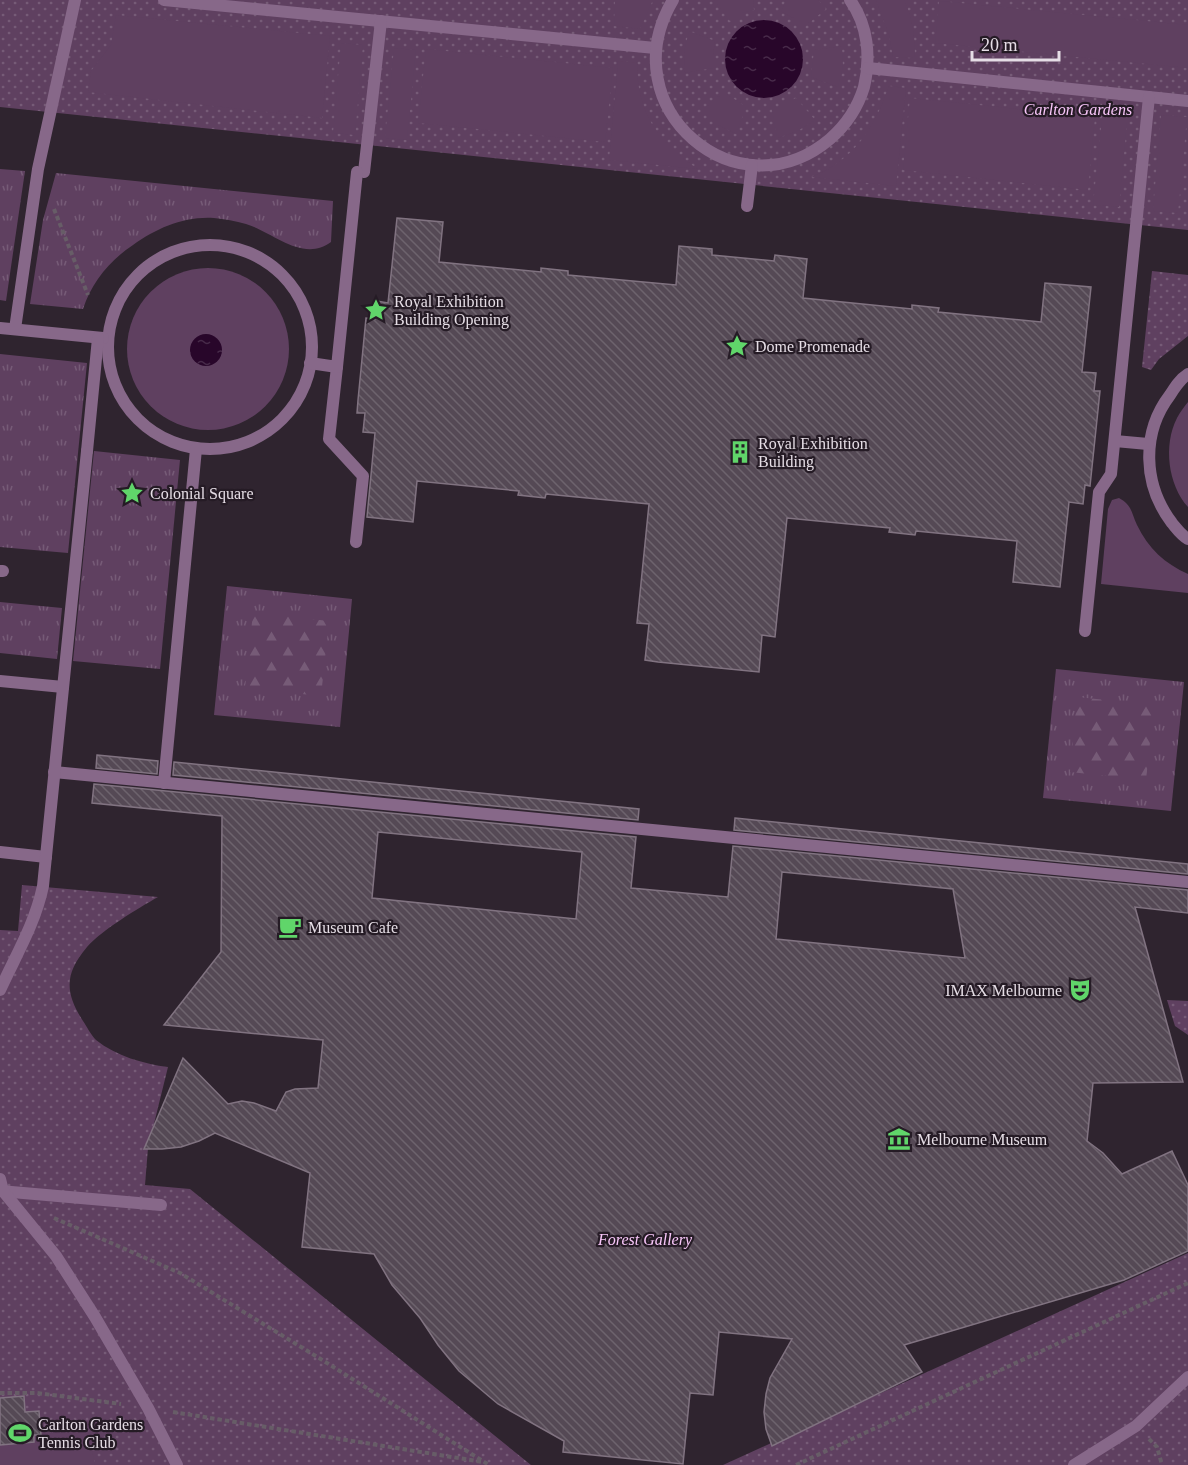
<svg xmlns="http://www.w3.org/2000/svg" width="1188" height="1465" font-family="Georgia,serif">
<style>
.grass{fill:url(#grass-tufts)}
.forest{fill:url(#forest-firs)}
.park{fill:url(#park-dots)}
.garden{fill:#5f4060}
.water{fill:url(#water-ripples)}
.building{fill:url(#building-back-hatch);stroke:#817381;stroke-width:1.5;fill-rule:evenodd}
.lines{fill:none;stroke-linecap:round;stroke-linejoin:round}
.path{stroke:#675d67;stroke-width:4;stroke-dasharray:4.5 3;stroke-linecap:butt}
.lane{stroke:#876889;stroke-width:12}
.street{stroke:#876889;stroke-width:12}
.labels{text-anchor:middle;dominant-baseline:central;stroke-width:4.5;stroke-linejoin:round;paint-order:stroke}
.park-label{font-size:16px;font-style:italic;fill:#f8c6f9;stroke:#251b25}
.poi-label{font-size:16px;fill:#e6dee6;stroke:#251b25;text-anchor:start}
</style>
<defs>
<pattern id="grass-tufts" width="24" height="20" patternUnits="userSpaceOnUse" patternTransform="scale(1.5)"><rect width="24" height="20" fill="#5f4060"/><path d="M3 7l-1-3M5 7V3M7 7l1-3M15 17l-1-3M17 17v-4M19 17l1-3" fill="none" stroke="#765b77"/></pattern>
<pattern id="forest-firs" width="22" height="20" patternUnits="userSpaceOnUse" patternTransform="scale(1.5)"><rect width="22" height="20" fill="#5f4060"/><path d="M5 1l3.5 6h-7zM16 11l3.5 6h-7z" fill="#765b77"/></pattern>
<pattern id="park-dots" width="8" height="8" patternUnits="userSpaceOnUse" patternTransform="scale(1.5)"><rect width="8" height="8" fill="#5f4060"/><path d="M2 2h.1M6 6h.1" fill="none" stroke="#765b77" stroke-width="1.8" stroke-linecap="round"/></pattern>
<pattern id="water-ripples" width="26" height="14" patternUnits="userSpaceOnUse" patternTransform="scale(1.5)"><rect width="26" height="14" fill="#28062a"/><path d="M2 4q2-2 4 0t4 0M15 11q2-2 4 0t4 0" fill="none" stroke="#472a49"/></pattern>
<pattern id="building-back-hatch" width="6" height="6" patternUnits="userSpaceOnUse" patternTransform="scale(1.5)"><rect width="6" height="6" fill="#554955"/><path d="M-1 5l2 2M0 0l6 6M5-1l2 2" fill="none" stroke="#6d636d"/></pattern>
</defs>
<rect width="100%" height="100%" fill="#2f242f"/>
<g class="grass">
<path d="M0,169L25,171L6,301L0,300Z"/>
<path d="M56,173L333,201L331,242C303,263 273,232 246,224C236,221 224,219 214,218C184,216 157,228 133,245C109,261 92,282 83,309L30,304L43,220Z"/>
<path d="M0,354L87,363L68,553L0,547Z"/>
<path d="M94,451L180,460L160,669L73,661Z"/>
<path d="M227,586L352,599L340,727L214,715Z"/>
<path d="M0,602L62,608L57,659L0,653Z"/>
<path d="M1056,669L1184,682L1171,811L1043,798Z"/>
</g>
<g class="forest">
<path d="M253,613L329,621L321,696L245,688Z"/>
<path d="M1077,697L1154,705L1146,780L1070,772Z"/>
</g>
<g class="park">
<path d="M0,0H1188V230L0,107Z"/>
<path d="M1152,271L1188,275V336L1159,359L1151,370L1142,367Z"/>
<path d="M22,885L158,897C137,909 102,930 87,947C64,974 65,993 83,1021C87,1027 91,1035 96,1040C116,1056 144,1064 168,1067L148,1148L145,1185L190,1189L531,1465H0V930L18,931Z"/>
<path d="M1167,1000L1188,1001V1035L1175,1026Z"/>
<path d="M1188,1253V1465H723Z"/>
</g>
<g class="garden">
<path d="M615,0H653L640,29L614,26Z"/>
<path d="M714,0H753L754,10L742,13L730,21Z"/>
<path d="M786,0H818L826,9L804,27L794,18L781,12Z"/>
<path d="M876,0H904C913,19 915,37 915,58L893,57L889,35Z"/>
<path d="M939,1L1188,25V68L935,43Z"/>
<path d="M116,15L330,36L322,118L88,92L91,71L111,45Z"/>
<path d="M689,31L715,41L713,55V68L685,73L684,51Z"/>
<path d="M341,43L363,45L355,135L333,133Z"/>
<path d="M842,46L843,67L838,87L811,77L814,50Z"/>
<path d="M394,48L416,50L407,140L385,138Z"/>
<path d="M426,49L613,68L605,142L418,123Z"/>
<path d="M618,61L637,63C637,112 657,142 698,169L609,160Z"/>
<path d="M889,86L906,88L896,186L811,177C854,161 875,127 889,86Z"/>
<path d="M724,92L746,107L736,134L717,124L702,110Z"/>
<path d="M796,98L815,120L796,132L777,138L772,110Z"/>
<path d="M910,98L1095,117L1088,190L903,170Z"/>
<path d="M1103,109L1128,112L1119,207L1093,205Z"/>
<path d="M1161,115L1187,117L1178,213L1153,211Z"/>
<circle cx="208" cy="349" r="81"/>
<path d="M1188,402V507C1168,485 1163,445 1177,418C1180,412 1184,407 1188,402Z"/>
<path d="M1119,498C1132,505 1131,512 1137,525C1148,548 1165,564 1188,574V593L1101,584L1108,509L1112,500Z"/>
<path d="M0,1398L25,1412L40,1411L41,1435L88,1430L95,1465H0Z"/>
</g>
<g class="water">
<circle cx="764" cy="59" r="39"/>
<circle cx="206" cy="350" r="16"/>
</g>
<g class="building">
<path d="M397,218L443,222L439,262L541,272V268L568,271V275L676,285L679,246L712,249V255L774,261L775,255L807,259L803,298L912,309V305L939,308L938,312L1041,322L1045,283L1091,287L1082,372L1096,373L1094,391H1100L1090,486L1085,485L1083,504L1069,502L1060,587L1013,582L1017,541L916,531L915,535L889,532L890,528L787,518L775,637L762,635L759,672L658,662L645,660L649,624L637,623L649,504L546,494L545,498L518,495L519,491L417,481L413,522L367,517L375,433L363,432L365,413H357L358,400L366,318L375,319L376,301L388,303Z"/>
<path d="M97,755L158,761L157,774L96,768Z"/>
<path d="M174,762L639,809L638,820L173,775Z"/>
<path d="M94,784L636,837L631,888L728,897L733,846L1188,890V913L1135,907L1183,1082L1093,1083L1087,1141L1103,1153L1122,1174L1172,1151L1188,1185V1251L1124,1280L904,1345L922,1372L772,1446L766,1429L764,1412L766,1394L770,1378L792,1339L719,1332L713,1395L690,1393L683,1464L563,1452L564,1441L498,1404L459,1371L438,1345L420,1318L392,1285L374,1254L302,1247L310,1173L215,1133L199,1141L181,1147L162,1149H144L183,1058L228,1104L242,1101L254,1103L276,1111L286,1092L295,1089L318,1088L323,1040L164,1025L221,952L222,816L92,803ZM378,832L582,852L576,919L372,898ZM782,872L953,889L965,958L776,939Z"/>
<path d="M735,818L1188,864V874L734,830Z"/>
<path d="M24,1396L25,1412L39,1411L41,1435H34V1442L0,1445V1398Z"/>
</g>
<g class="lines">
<g class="path">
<path d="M54,209L88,295"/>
<path d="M54,1218L180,1273L319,1358L489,1465"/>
<path d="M0,1393H37L121,1404"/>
<path d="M173,1412L483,1462"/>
<path d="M1149,1439L1157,1447L1162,1465"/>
<path d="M796,1465L1188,1283"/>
</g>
<g class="lane">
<circle cx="210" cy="347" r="102"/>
<path d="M0,328L103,338"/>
<path d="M337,367L329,439L363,476L356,542"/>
<path d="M87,451L98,338"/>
<path d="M0,571H3"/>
<path d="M0,1191L161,1205"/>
</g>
<g class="street">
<path d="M164,0L655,48"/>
<path d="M673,0C609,108 738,217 830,139C846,125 858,107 864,87C871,57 868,25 850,0"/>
<path d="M868,68L1188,101"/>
<path d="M364,172L381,21"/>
<path d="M747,206L752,165"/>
<path d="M15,329L38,169L75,0"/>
<path d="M310,363L337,367L357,172"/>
<path d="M1188,374C1180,379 1175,387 1170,395C1141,433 1143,485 1172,523C1177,529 1181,535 1188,539"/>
<path d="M1115,441L1148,444"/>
<path d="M1085,631L1099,492L1111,474L1149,97"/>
<path d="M0,681L63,687"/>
<path d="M54,772L1188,882"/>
<path d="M164,783L196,449"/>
<path d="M0,852L46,857"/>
<path d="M0,990C16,955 35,924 43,886L87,451"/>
<path d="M0,1179L3,1191L56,1256L95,1317L148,1408L177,1465"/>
<path d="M1074,1465L1136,1426L1188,1377"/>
</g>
</g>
<defs>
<g id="sight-bare" transform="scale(1.8)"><path d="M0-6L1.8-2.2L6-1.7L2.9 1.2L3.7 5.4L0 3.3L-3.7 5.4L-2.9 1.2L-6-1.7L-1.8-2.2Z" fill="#60d56a" stroke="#251b25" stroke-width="2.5" paint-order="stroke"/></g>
<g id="building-bare" transform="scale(1.8)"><path d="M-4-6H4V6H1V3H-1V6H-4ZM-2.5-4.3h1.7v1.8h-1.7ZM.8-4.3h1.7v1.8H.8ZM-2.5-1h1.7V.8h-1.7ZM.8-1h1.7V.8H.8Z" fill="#60d56a" stroke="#251b25" stroke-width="2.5" paint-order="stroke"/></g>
<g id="cafe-bare" transform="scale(1.8)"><path d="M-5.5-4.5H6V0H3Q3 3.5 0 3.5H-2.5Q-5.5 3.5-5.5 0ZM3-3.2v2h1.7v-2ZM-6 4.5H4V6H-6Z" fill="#60d56a" stroke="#251b25" stroke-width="2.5" paint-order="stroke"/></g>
<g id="theatre-bare" transform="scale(1.8)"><path d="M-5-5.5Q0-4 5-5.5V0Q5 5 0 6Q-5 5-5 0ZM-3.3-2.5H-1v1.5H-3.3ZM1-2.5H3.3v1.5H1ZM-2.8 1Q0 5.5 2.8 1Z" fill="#60d56a" stroke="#251b25" stroke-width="2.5" paint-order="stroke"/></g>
<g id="museum-bare" transform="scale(1.8)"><path d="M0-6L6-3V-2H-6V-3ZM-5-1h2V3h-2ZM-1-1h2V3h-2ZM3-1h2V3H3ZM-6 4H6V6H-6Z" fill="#60d56a" stroke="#251b25" stroke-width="2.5" paint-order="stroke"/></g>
<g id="stadium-bare" transform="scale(1.8)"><path d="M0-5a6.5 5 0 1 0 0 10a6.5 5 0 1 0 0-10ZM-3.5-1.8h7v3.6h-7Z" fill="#60d56a" stroke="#251b25" stroke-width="2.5" paint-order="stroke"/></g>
</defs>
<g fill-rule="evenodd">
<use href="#sight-bare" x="376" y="310"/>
<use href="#sight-bare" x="737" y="346"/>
<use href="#building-bare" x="740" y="452"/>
<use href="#sight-bare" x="132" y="493"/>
<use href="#cafe-bare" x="290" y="927"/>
<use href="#theatre-bare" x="1080" y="990"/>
<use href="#museum-bare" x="899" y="1139"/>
<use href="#stadium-bare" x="20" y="1433"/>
</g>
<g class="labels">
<g class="park-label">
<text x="1078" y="109">Carlton Gardens</text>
<text x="645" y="1239">Forest Gallery</text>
</g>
<g class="poi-label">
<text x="394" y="301">Royal Exhibition<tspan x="394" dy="18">Building Opening</tspan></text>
<text x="755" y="346">Dome Promenade</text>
<text x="758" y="443">Royal Exhibition<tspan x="758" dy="18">Building</tspan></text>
<text x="150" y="493">Colonial Square</text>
<text x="308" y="927">Museum Cafe</text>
<text x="1062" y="990" text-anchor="end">IMAX Melbourne</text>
<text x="917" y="1139">Melbourne Museum</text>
<text x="38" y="1424">Carlton Gardens<tspan x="38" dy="18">Tennis Club</tspan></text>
</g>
</g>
<path d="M972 51v9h87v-9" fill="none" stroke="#e6dee6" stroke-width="3"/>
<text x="981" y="51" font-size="18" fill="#e6dee6" stroke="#251b25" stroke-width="4.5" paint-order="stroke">20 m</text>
</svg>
